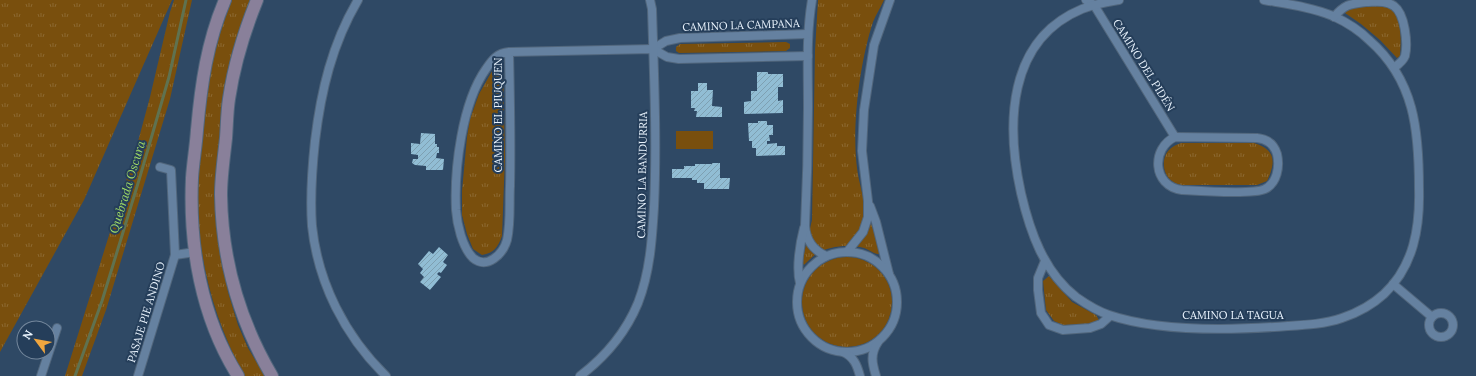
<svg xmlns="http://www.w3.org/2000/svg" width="1476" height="376" font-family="Lora,serif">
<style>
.grass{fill:url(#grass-tufts)}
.pitch{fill:#794f0d}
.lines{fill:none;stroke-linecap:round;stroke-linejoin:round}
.stream{stroke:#5f7250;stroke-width:3}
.building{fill:url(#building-hatch)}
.street-casing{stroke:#51667c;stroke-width:10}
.secondary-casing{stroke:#51667c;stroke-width:14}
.street{stroke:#6581a0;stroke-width:8}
.secondary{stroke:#89809a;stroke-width:12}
.labels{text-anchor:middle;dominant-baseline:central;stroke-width:4;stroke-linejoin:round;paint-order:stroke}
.street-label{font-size:11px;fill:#eaf4fe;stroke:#253e5a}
.water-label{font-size:12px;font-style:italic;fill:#a1dd65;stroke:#253e5a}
</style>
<defs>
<pattern id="grass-tufts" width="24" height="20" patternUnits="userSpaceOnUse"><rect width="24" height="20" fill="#794f0d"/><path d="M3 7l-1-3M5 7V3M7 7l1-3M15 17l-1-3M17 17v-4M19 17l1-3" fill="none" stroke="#8c6931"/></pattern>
<pattern id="building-hatch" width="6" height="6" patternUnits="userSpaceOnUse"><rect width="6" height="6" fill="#91bdd4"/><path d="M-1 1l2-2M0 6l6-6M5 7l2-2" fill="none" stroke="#7ea0b2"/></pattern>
</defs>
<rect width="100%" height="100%" fill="#2f4965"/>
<g class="grass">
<path d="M0,0H172L84,200L0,352Z"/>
<path d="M174,0H192L170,99L106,310L82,376H65L136,149L150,97L170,12Z"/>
<path d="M232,0H252L224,98L215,197L216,223L228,292L238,325L248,348L265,376H244C215,321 199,264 197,202C196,182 200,161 201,141C205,91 213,47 232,0Z"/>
<path d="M818,0H884C881,7 876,14 873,22C859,64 849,141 860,184C865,208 874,231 881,254C875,255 870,250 864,248C849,244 829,246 816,254C812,257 808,261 804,265L802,262L812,220L815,51Z"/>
<path d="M1381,5C1386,7 1392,8 1395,12C1402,21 1401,46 1400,56L1397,58L1380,40L1361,24L1345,13L1347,9L1351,8Z"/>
<path d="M786,42L790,44V48L786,51L679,53L676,51V47L680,44Z"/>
<path d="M495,66H500L503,70L505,156L502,236C498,247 494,253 482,255L473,249L467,234L462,215V191L467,137L470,119L479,94Z"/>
<path d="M1181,143H1254C1276,150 1276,162 1267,181L1257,185H1181C1178,184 1174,183 1172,181C1162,174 1161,157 1170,149C1173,146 1178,144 1181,143Z"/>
<circle cx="847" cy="302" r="45"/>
<path d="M1049,276L1072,302L1096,315L1099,320L1094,324L1063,325L1054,321L1046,310L1043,281Z"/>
</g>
<rect class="pitch" x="676" y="131" width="37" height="18"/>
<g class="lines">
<path class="stream" d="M75,376L102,301L139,180L169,77L186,0"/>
</g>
<g class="building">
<path d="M757,72H768V74H783V87H778V101L783,100V113L744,114V102L751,101V91H757Z"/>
<path d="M698,83H707V90H713L712,106L722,107V117H696L697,111H694L695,108H691V91H698Z"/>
<path d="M758,121H767V125H773V135H769L770,141H767V144L777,143V146H785V155L756,156V148H752V141H749L748,123H758Z"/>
<path d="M421,133L435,134V144H437V147H439V153H437L436,158L444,159L443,170H426V166L415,165L412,163L413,159H418V155L411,154V143L420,144Z"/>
<path d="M712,163H720V178H730L729,189H704V179V183H697V180H692V178H672V169H684V166H695V164H712Z"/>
<path d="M439,247L448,255L443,262L447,265L441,273L439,272L437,274L441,277L430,290L420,282L424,277L420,273L423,269L418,264L429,251L433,254Z"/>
</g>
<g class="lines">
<g class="street-casing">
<g id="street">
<path d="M358,0C332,44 321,91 315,141C312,169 310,198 312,226C318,283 345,336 386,376"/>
<path d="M812,0C806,35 808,71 808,107C808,146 807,186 805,226C806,240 813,250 826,256"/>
<path d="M1086,0L1094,5L1175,137"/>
<path d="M1119,0C1107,2 1094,4 1082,9C1007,40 1006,125 1021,193C1030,232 1044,272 1076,297C1086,304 1097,311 1109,315C1159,332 1236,330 1288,326C1306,325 1325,324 1342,318C1357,313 1372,305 1384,294C1414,266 1420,227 1419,189C1419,131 1415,80 1369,40C1359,30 1346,22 1333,16C1311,7 1287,4 1264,0"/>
<path d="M1334,17C1345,4 1350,4 1366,2C1376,2 1385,0 1394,6C1405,14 1408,43 1405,56C1403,61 1399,64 1395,67"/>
<path d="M653,49L666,41L680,38L808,34"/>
<path d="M509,52C510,97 511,141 510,186C509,203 511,222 507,240C503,254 487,270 473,258C462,247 457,224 456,210C454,169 462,103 486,69C492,60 497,53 509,52L653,49L667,57L679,59L808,56"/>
<path d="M1175,137L1257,138C1267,139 1274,144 1277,154C1280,167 1277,183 1265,189C1253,195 1199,191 1182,190C1152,186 1151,148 1175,137Z"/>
<path d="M870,206L876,222L889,274"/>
<path d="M847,252L863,232L868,217V201L862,151L864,110L874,45L890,0"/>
<circle cx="847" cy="302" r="50"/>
<path d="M175,255L195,252"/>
<path d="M1045,261L1038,278V290L1041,313L1049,325L1063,330L1090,328L1101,324L1110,316"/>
<path d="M800,283C796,268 800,243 804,228"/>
<path d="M1393,284L1432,317"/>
<circle cx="1441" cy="325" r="12"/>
<path d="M843,352C854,357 857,365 860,376"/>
<path d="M41,376L57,328"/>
<path d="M138,376L175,255L171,170L160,167"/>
<path d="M580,376C605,357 626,332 638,303C650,272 652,240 654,207C657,142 654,75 652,9L650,0"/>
<path d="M876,376C872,363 870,354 878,342"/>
</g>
</g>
<g class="secondary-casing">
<g id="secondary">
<path d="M225,0C207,42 201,85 197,130C196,146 193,162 192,178C189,246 201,317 238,376"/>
<path d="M257,0C244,32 234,65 229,99C227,112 227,125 226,138C224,157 221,176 221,195C222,260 239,320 272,376"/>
</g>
</g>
<use href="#street" class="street"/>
<use href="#secondary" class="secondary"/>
</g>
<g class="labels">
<g class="street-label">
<text transform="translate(741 25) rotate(-2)">CAMINO LA CAMPANA</text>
<text transform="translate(1144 65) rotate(58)">CAMINO DEL PIDÉN</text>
<text transform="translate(498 115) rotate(-90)">CAMINO EL PIUQUEN</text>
<text transform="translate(642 175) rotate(-89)">CAMINO LA BANDURRIA</text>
<text transform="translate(146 312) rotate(-73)">PASAJE PIE ANDINO</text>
<text x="1233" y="315">CAMINO LA TAGUA</text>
</g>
<g class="water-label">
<text transform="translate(127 187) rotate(-73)">Quebrada Oscura</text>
</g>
</g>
<g transform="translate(36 340) rotate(302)"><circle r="19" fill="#253e5a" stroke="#74879c"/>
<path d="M0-3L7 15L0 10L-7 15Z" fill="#f0a63f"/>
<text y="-6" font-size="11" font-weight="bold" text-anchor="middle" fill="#eaf4fe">N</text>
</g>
</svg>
